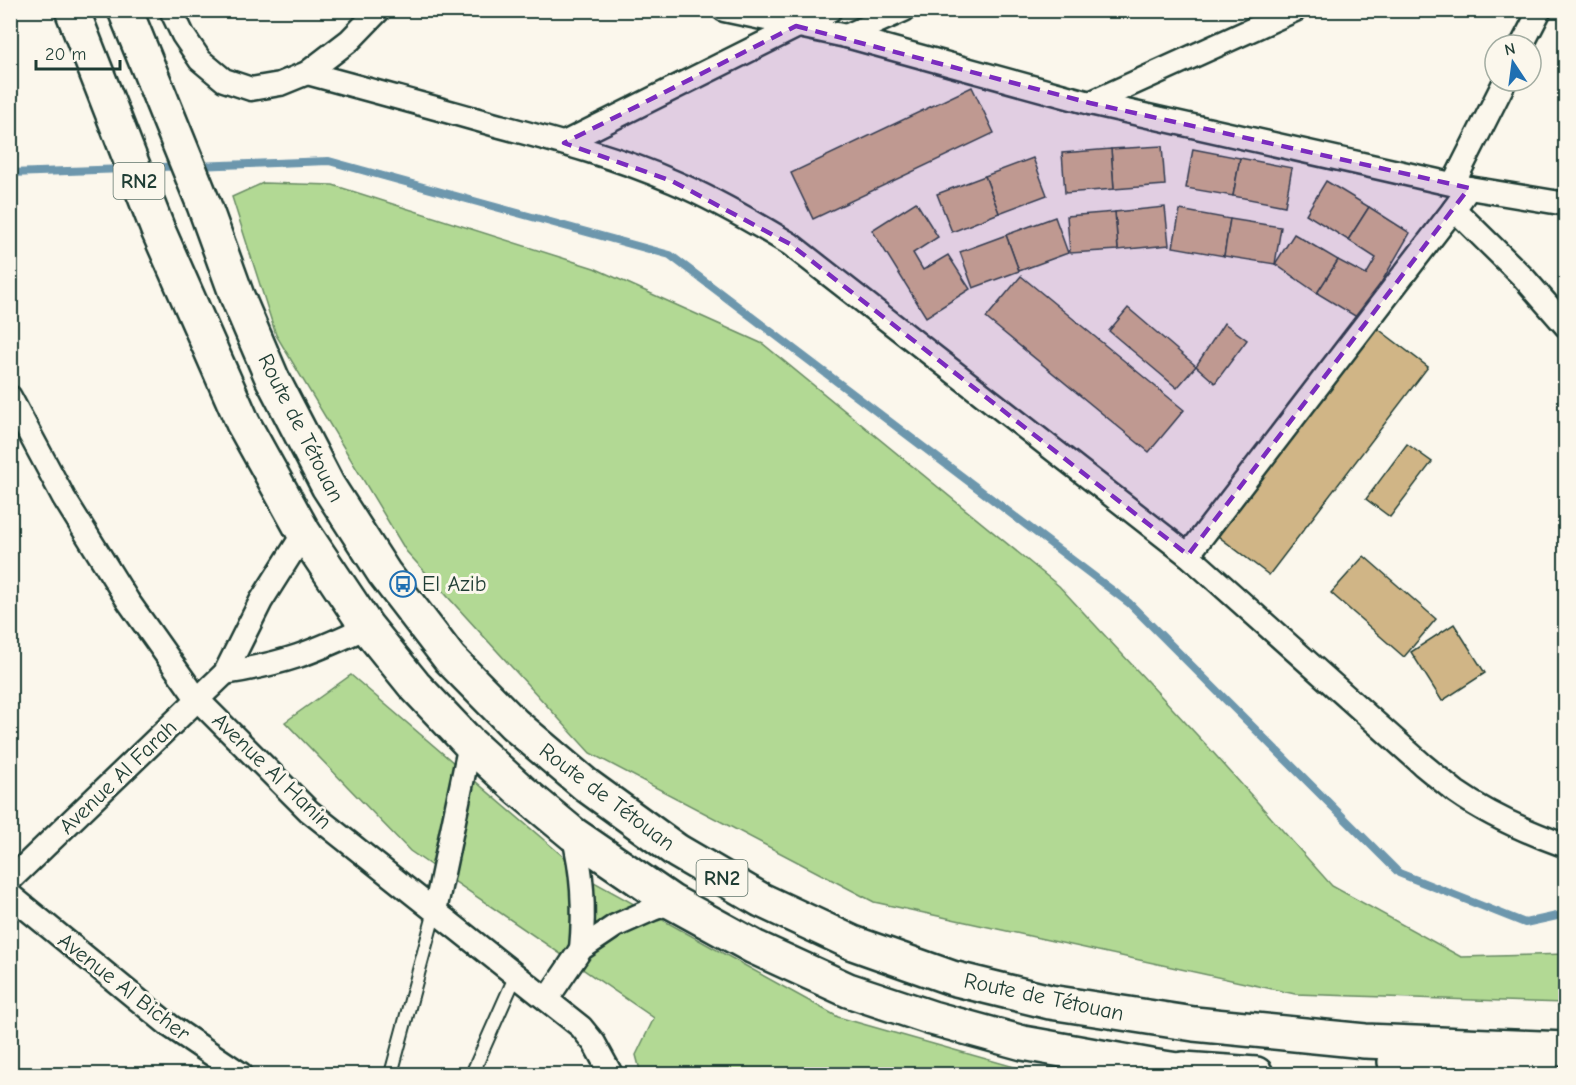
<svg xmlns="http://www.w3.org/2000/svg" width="1576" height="1085" font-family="'Comic Neue',sans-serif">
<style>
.green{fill:#b2d994;stroke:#688b64;stroke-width:1.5}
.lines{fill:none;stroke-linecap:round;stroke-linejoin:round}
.stream{stroke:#6d97ad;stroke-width:8}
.building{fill:#d0b586;stroke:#1f3d34;stroke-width:1.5}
.service-casing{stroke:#1f3d34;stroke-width:16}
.minor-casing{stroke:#1f3d34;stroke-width:27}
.trunk-casing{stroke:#1f3d34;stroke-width:38}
.service{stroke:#fbf7ec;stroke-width:12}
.minor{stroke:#fbf7ec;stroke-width:22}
.trunk{stroke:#fbf7ec;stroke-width:33}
.marked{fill:#7b2cbf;fill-opacity:0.2;stroke:#7b2cbf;stroke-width:4.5;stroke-dasharray:12 8;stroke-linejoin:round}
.labels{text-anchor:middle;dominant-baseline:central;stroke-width:6;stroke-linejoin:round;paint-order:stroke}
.shield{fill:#fbf7ec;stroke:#61756b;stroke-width:1.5}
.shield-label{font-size:21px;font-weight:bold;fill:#1f3d34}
.street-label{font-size:22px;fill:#1f3d34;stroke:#fbf7ec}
.poi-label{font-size:22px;fill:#1f3d34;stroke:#fbf7ec;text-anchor:start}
</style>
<rect width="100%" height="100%" fill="#fbf7ec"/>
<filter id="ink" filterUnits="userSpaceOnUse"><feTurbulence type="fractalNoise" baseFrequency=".0167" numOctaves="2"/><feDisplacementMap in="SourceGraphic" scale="12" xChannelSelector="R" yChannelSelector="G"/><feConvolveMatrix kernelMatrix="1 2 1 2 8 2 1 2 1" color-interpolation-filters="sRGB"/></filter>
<g filter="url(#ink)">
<g class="green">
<path d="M263,183L333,185L594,268L763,344L1059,586L1210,749L1332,886L1461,957L1565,954V1003L1295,994L874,902L590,753L406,551L276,335L232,197Z"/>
<path d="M351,675L592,881L838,1017L1039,1074H641L636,1055L654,1018L410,851L285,722Z"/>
</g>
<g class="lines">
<g class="stream">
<path d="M195,166L329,161L670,255L1129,603L1399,873L1525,923L1566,914"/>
<path d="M141,168L182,166"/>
<path d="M10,173L125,169"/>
</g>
</g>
<g class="building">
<path d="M972,87L994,133L813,219L791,173Z"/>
<path d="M1162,146L1165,185L1114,189L1111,149Z"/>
<path d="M1111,149L1114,189L1065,193L1062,153Z"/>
<path d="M1193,149L1240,158L1233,196L1186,188Z"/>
<path d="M1033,158L1047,195L999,213L985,176Z"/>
<path d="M1240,158L1292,168L1285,206L1233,196Z"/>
<path d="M985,176L999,213L952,232L937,194Z"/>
<path d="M1326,181L1369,207L1348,240L1306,214Z"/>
<path d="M916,202L938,237L913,253L923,270L948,255L970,289L926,317L872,230Z"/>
<path d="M1165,207L1169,245L1118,250L1115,212Z"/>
<path d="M1369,207L1410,233L1360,319L1317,293L1338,260L1366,275L1376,258L1348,240Z"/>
<path d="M1180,210L1230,219L1224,256L1173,247Z"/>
<path d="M1115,212L1118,250L1070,253L1067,216Z"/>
<path d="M1055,217L1068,253L1019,271L1006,235Z"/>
<path d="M1230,219L1281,227L1275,264L1224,256Z"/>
<path d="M1294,234L1338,260L1317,293L1275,264Z"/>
<path d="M1006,235L1019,271L973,288L960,252Z"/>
<path d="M1021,276L1184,410L1149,452L986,318Z"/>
<path d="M1128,308L1196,366L1177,388L1109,331Z"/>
<path d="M1224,323L1247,340L1215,383L1196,366Z"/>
<path d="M1377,328L1428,367L1269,575L1218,536Z"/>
<path d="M1407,444L1432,462L1390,517L1366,499Z"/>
<path d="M1364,556L1436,619L1404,657L1331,593Z"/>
<path d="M1454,624L1485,673L1442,701L1411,652Z"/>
</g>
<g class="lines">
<g class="service-casing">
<g id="service">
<path d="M391,1074L435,911"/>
<path d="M472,1074L516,975"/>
</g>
</g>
<g class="minor-casing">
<g id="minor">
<path d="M171,10L183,35L200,60L224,80L251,89L280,84L307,73L350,40L379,10"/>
<path d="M724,10L846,36L1090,103L1469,188L1566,204"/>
<path d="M846,36L904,10"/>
<path d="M1522,45L1540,10"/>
<path d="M307,73C370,90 433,107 496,125C556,141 617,157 674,182C714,199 752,221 790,244L1188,555L1423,765C1434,774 1445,783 1456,792C1490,816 1527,832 1566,846"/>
<path d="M1090,103L1295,10"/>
<path d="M564,143L830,10"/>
<path d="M1453,184L1505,81"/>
<path d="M1454,209L1524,278L1566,326"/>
<path d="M10,397L64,498L128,601L198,700L309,811L581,1027L594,1043L611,1074"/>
<path d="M1188,555L1454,209L1469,188"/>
<path d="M225,673C249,669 274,664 298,656C322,648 345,637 367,627"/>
<path d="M573,834C583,873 585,909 581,949"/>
<path d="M10,880L225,673L261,601L304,533"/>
<path d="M10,895L170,1026L241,1074"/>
<path d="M435,911L470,744"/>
<path d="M547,999L581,949L615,926L653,909L672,902"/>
</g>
</g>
<g class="trunk-casing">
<g id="trunk">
<path d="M72,10L158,230L243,423L304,533L367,627L414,685L470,744L520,790L573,834L672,902L754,947L848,990L932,1018L1023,1043L1151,1066L1204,1074"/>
<path d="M125,10L204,205L237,296L272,378L328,486L384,573L450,659L514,724L586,785L677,851L761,900L853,943L952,978L1050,1002L1194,1024L1365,1041L1566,1049"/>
<path d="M1395,1062L1478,1071L1543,1074"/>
<path d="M1183,1069L1256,1074"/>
</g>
</g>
<use href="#service" class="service"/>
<use href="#minor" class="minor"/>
<use href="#trunk" class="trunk"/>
</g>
</g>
<path class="marked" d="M796,26L1090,103L1469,188L1188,555L790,244L672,181L564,143Z"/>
<defs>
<g id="bus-ring" transform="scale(1.35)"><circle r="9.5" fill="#fbf7ec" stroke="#1f6fb2" stroke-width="1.5"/><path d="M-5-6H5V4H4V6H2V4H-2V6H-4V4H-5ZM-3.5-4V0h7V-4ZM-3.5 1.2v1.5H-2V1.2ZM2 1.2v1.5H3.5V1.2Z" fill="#1f6fb2"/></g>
</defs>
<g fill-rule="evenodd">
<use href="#bus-ring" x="403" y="584"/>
</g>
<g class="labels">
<g class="shield">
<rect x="113.5" y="163" width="51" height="36" rx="4.5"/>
<rect x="696.5" y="860" width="51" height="36" rx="4.5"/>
</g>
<g class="shield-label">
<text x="139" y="181">RN2</text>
<text x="722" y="878">RN2</text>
</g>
<g class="street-label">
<text transform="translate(301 428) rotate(63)">Route de Tétouan</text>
<text transform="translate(272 771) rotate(44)">Avenue Al Hanin</text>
<text transform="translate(118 777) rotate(-44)">Avenue Al Farah</text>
<text transform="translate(607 797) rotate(37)">Route de Tétouan</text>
<text transform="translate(124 987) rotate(38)">Avenue Al Bicher</text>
<text transform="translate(1044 997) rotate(12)">Route de Tétouan</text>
</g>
<g class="poi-label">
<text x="422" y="584">El Azib</text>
</g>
</g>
<rect width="1576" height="1085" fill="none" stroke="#fbf7ec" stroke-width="36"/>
<rect x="18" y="18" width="1540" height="1049" fill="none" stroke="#1f3d34" stroke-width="2" filter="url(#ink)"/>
<g transform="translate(1513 63) rotate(347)"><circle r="28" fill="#fbf7ec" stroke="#a3ada2" stroke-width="1.5"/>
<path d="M0-4.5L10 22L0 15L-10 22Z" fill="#1f6fb2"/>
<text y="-9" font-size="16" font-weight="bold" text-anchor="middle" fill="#1f3d34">N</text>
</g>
<path d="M36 60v9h84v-9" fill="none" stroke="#1f3d34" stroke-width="3"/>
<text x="45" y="60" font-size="18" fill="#1f3d34" stroke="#fbf7ec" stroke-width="4.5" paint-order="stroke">20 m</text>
</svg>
